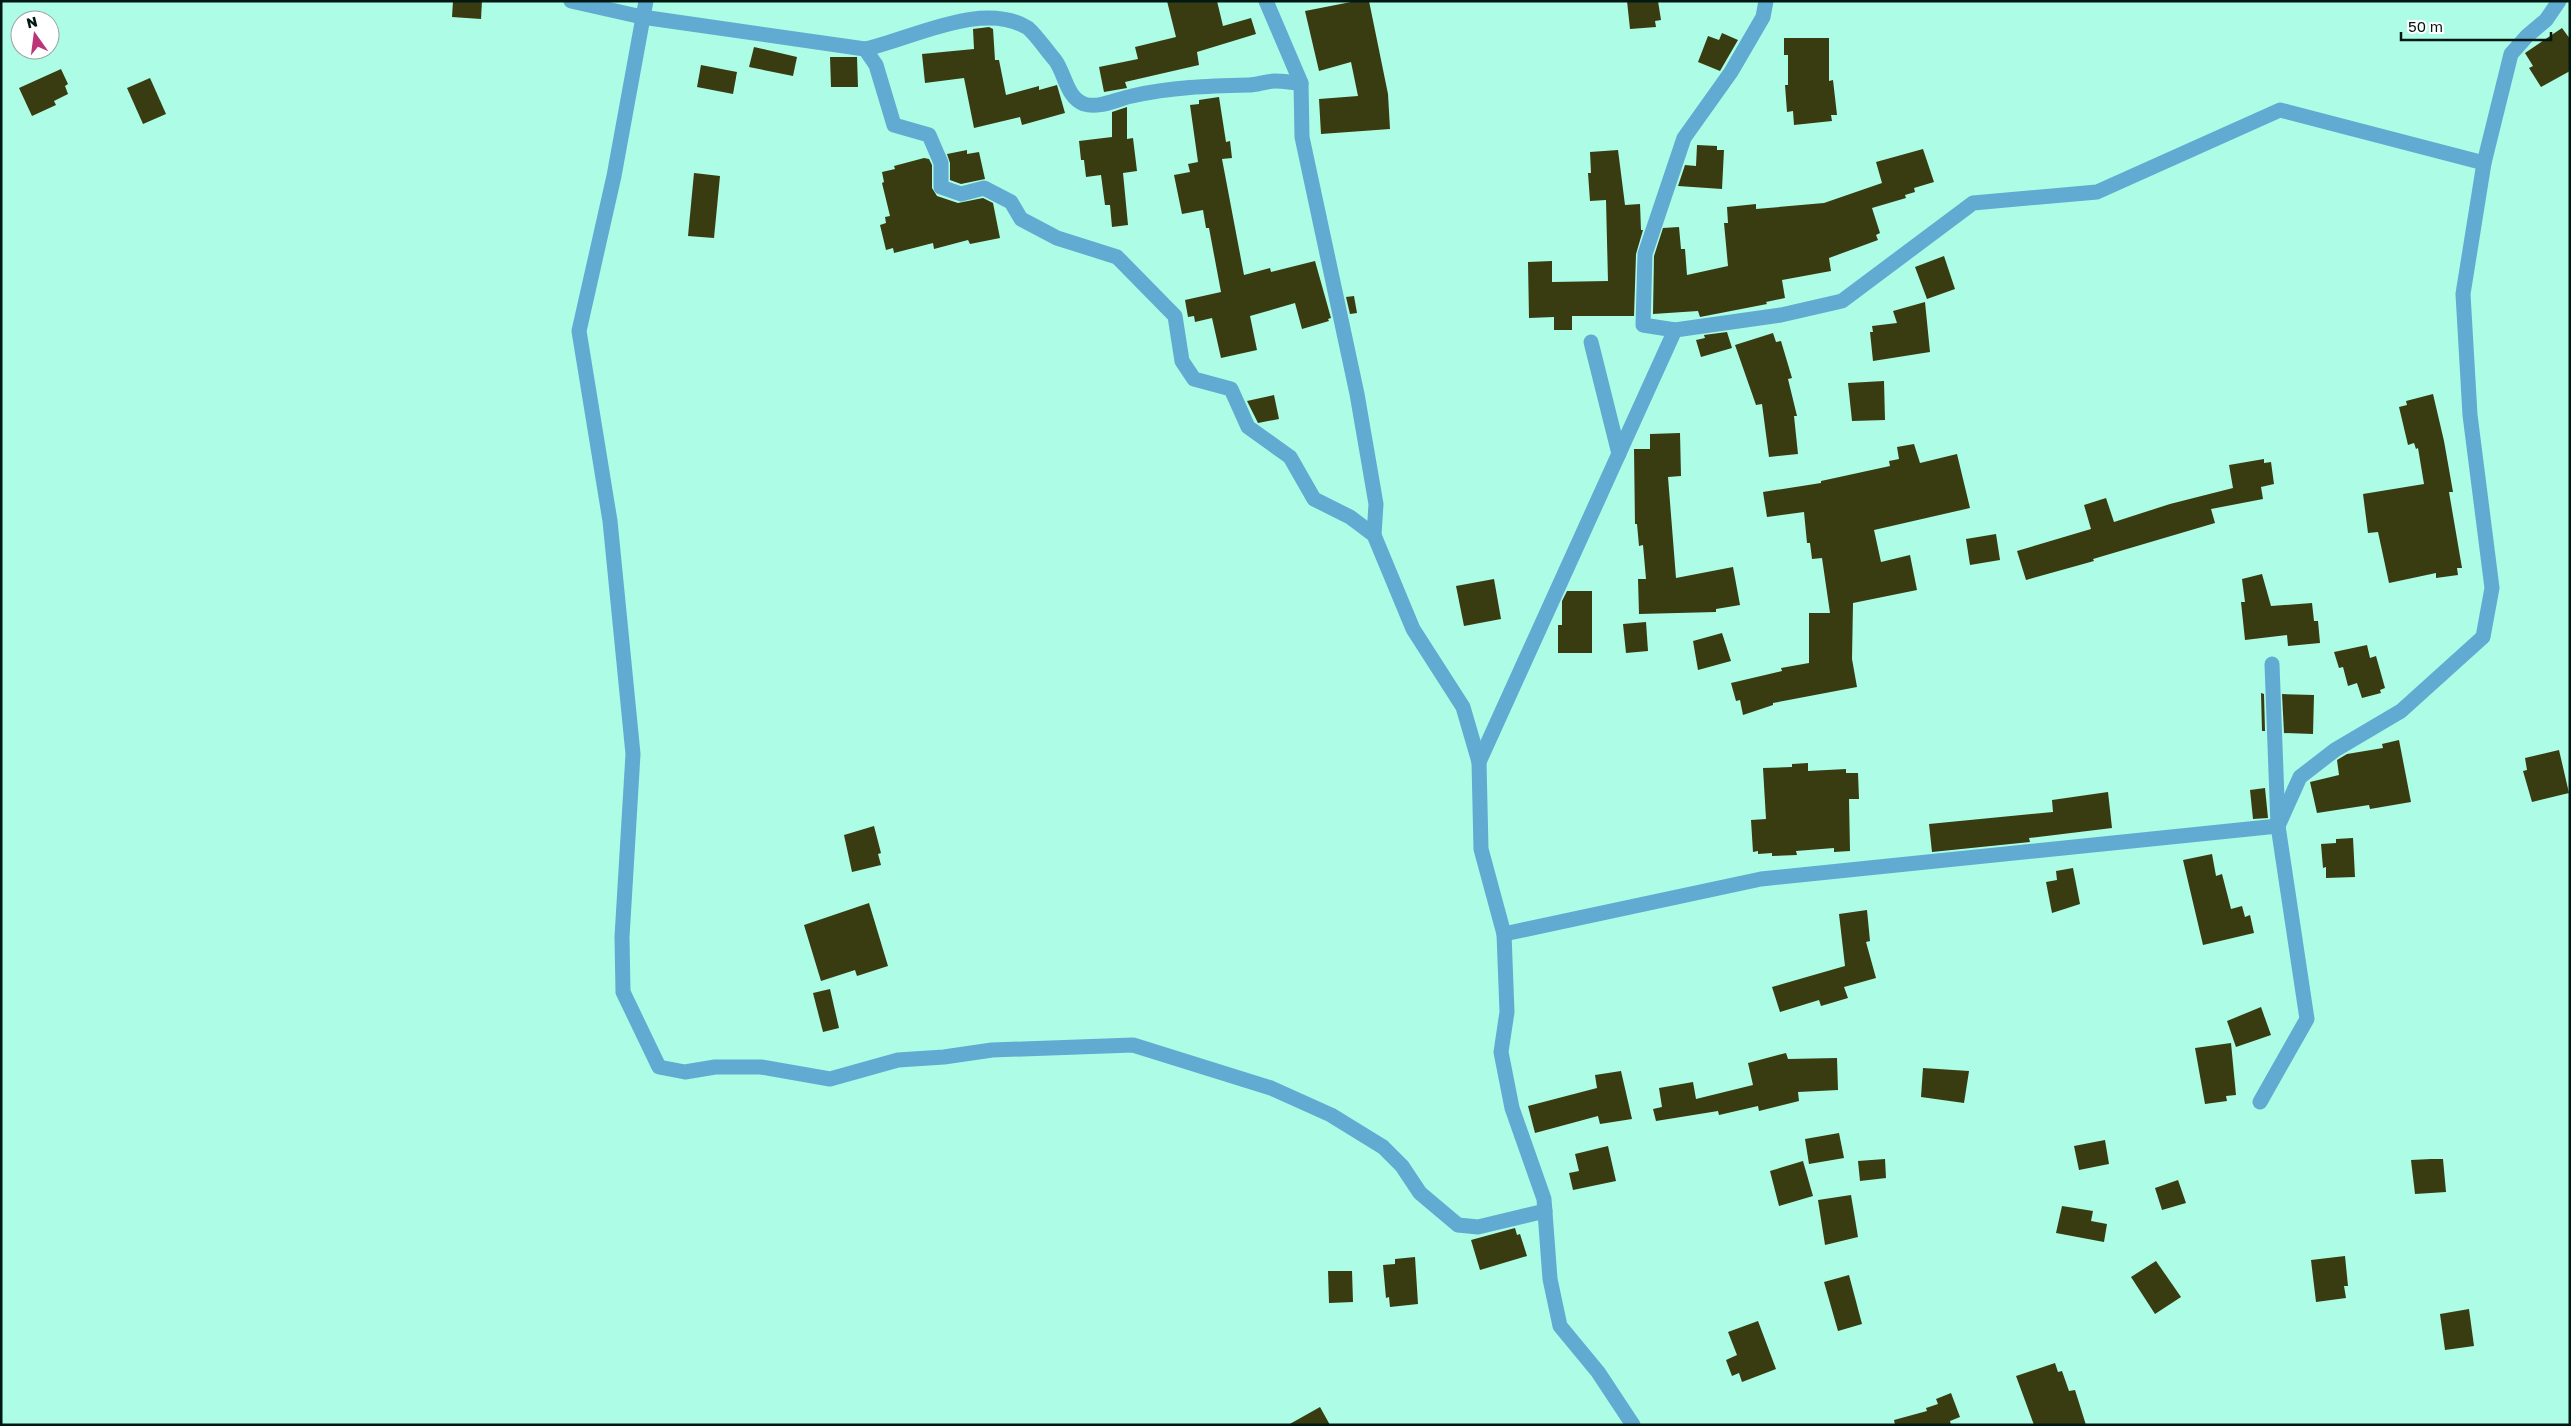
<svg xmlns="http://www.w3.org/2000/svg" width="2571" height="1426" font-family="'Golos Text',sans-serif">
<style>
.building{fill:#383c10}
.lines{fill:none;stroke-linecap:round;stroke-linejoin:round}
.street{stroke:#61aad2;stroke-width:15}
</style>
<rect width="100%" height="100%" fill="#adfce5"/>
<g class="building">
<path d="M453,1H482L481,19L452,17Z"/>
<path d="M1167,1H1217L1223,26L1251,18L1256,34L1197,52L1199,65L1125,82L1127,88L1104,92L1099,67L1138,59L1135,47L1176,37Z"/>
<path d="M1356,1H1369L1388,94L1390,129L1321,134L1319,99L1358,96L1351,62L1319,71L1305,11Z"/>
<path d="M1627,1H1658L1661,20L1655,21L1656,27L1630,29Z"/>
<path d="M989,27L993,29L995,60H999L1006,95L1039,86V90L1057,85L1065,113L1022,125L1020,117L974,128L964,78L925,83L922,54L974,49L973,29Z"/>
<path d="M2562,28L2570,39V71L2541,87L2529,68L2533,66L2525,53Z"/>
<path d="M1722,33L1738,40L1720,71L1698,62L1708,36L1719,40Z"/>
<path d="M1784,38H1829V81L1833,80L1837,115H1831L1832,121L1794,125L1793,111L1787,112L1785,85H1788V55H1784Z"/>
<path d="M754,47L797,57L793,76L749,67Z"/>
<path d="M830,57H857L858,87H831Z"/>
<path d="M701,65L737,72L733,94L697,87Z"/>
<path d="M61,69L68,84L65,86L68,94L54,101L56,105L32,116L19,88Z"/>
<path d="M150,78L166,114L143,124L127,88Z"/>
<path d="M1219,97L1226,142L1230,141L1232,158L1222,159L1244,275L1270,268L1271,272L1315,261L1331,318L1328,319L1329,321L1302,329L1295,303L1250,316L1257,350L1221,358L1212,318L1195,322L1194,316L1188,317L1185,300L1221,292L1209,228H1206L1203,210L1182,214L1174,175L1190,172L1188,164L1198,162L1190,105L1199,104V100Z"/>
<path d="M1127,107V139L1133,138L1137,171L1123,173L1128,225L1112,227L1110,205H1105L1101,175L1086,177L1084,160H1081L1079,141L1112,137V112Z"/>
<path d="M1697,145L1717,146V150H1724L1722,189L1678,186L1685,165L1696,166Z"/>
<path d="M1923,149L1934,182L1914,188L1915,192L1905,195L1906,198L1872,208L1880,233L1876,235L1878,240L1829,258L1831,271L1782,280L1785,298L1766,302L1767,304L1700,317L1698,311L1653,314L1654,256L1663,228L1679,227L1681,249H1685L1687,275L1728,266L1724,223H1728L1727,207L1756,204V209L1824,203L1882,183L1876,162Z"/>
<path d="M967,150V154L979,152L985,179L961,184L950,180V163L947,154Z"/>
<path d="M1618,150L1625,205L1640,204L1641,230H1643L1636,254L1634,316H1572V330H1554V317L1529,318L1528,262L1552,261V282L1608,281L1606,200L1590,201L1588,173H1591L1590,152Z"/>
<path d="M924,158L929,159L932,165V188L937,196L958,203L983,198L993,203L1000,238L970,244L968,240L934,249L933,243L894,253L893,248L886,250L880,225L886,223L885,217L890,216L882,183L884,182L882,172L895,169L894,166Z"/>
<path d="M694,173L720,176L714,238L688,236Z"/>
<path d="M1944,256L1955,289L1927,299L1915,267Z"/>
<path d="M1354,296L1357,313L1350,314L1346,297Z"/>
<path d="M1925,302L1930,352L1873,361L1870,332H1873L1872,326L1897,323L1893,311Z"/>
<path d="M1727,332L1732,348L1701,357L1696,340L1705,338L1704,335Z"/>
<path d="M1773,333L1776,342L1781,341L1792,378L1788,379L1797,416H1794L1798,454L1769,457L1762,404L1756,405L1735,345Z"/>
<path d="M1884,381L1885,420L1852,421L1848,383Z"/>
<path d="M2433,394L2444,441L2453,492H2449L2462,568H2457L2458,575L2436,578V573L2389,583L2378,532L2368,533L2363,494L2424,484L2418,448L2416,449L2414,443L2408,445L2399,407L2407,405L2406,401Z"/>
<path d="M1274,395L1279,419L1258,423L1247,401Z"/>
<path d="M1680,433L1681,476L1668,477L1676,578L1733,567L1740,605L1716,609V612L1639,614L1638,579H1646L1643,545L1639,546L1637,524H1635L1634,449H1650V434Z"/>
<path d="M1914,444L1920,463L1957,454L1970,508L1874,530L1881,562L1910,555L1917,590L1853,603L1852,659L1857,687L1773,703V705L1743,715L1740,700L1736,701L1731,683L1782,671L1781,668L1809,663V613H1830L1822,558L1812,559L1810,543H1807L1804,512L1767,517L1763,492L1821,483V481L1890,466L1889,461L1899,459L1897,447Z"/>
<path d="M2264,459V463L2271,462L2274,484L2261,487L2263,499L2211,509L2215,523L2093,559L2094,561L2026,580L2017,551L2091,529L2084,505L2106,498L2114,522L2170,504L2233,488L2229,465Z"/>
<path d="M1996,534L2000,560L1970,565L1966,539Z"/>
<path d="M2262,574L2271,606L2312,603L2314,621H2318L2320,643L2288,646L2287,635L2245,640L2241,602H2245L2242,579Z"/>
<path d="M1494,579L1501,619L1464,626L1456,586Z"/>
<path d="M1567,591H1592V653H1558V625H1562V601Z"/>
<path d="M1646,622L1648,651L1626,653L1623,624Z"/>
<path d="M1722,633L1731,661L1698,670L1693,641Z"/>
<path d="M2367,645L2370,658L2376,656L2385,688L2380,690L2381,693L2362,698L2357,683L2348,686L2343,667L2339,668L2334,652Z"/>
<path d="M2261,693L2264,694L2265,731H2262Z"/>
<path d="M2282,694L2314,695L2313,734L2284,733Z"/>
<path d="M2399,740L2411,802L2370,809L2369,805L2317,813L2310,782L2339,775L2337,760L2347,754L2383,748L2382,744Z"/>
<path d="M2559,750L2569,793L2532,802L2523,771L2527,770L2525,758Z"/>
<path d="M1808,763V771L1846,769V773H1858L1859,799H1849L1850,851L1834,852V848L1796,851L1797,855L1772,856V853L1758,854V851L1753,852L1751,820L1766,819L1763,768L1792,767V764Z"/>
<path d="M2265,788L2268,818L2253,819L2250,790Z"/>
<path d="M2108,792L2112,828L2029,838L2030,842L1932,852L1929,824L2053,812L2052,800Z"/>
<path d="M874,826L881,853L878,854L881,865L852,872L844,835Z"/>
<path d="M2353,838L2355,877L2326,878V867L2323,868L2321,844L2336,843V839Z"/>
<path d="M2212,854L2216,876L2222,874L2231,909L2242,906L2245,917L2250,915L2254,933L2203,945L2183,860Z"/>
<path d="M2073,868L2080,904L2052,913L2046,882L2057,880L2056,871Z"/>
<path d="M869,903L888,966L857,976L855,970L821,981L804,925Z"/>
<path d="M1867,910L1870,941L1866,942L1876,978L1844,987L1848,998L1821,1006L1819,1000L1780,1012L1772,987L1845,966L1839,914Z"/>
<path d="M830,989L839,1028L823,1032L813,993Z"/>
<path d="M2261,1007L2271,1035L2236,1047L2227,1021Z"/>
<path d="M2231,1043L2236,1095L2226,1096L2227,1101L2205,1104L2195,1048Z"/>
<path d="M1786,1053L1788,1059L1837,1058L1838,1090L1798,1092L1799,1101L1759,1111L1758,1106L1719,1115L1718,1111L1656,1121L1653,1109L1662,1107L1659,1088L1693,1082L1696,1099L1753,1085L1748,1063Z"/>
<path d="M1923,1068L1969,1071L1964,1103L1921,1097Z"/>
<path d="M1621,1071L1632,1119L1600,1124L1598,1116L1535,1133L1528,1106L1597,1088L1595,1075Z"/>
<path d="M1839,1133L1844,1158L1809,1164L1805,1139Z"/>
<path d="M2105,1140L2109,1164L2079,1170L2074,1146Z"/>
<path d="M1608,1146L1616,1181L1573,1190L1569,1173L1579,1171L1575,1154Z"/>
<path d="M1885,1159L1886,1178L1860,1181L1858,1161Z"/>
<path d="M2431,1159H2443L2446,1192L2415,1194L2411,1160Z"/>
<path d="M1803,1161L1813,1196L1779,1206L1770,1171Z"/>
<path d="M2178,1180L2186,1203L2162,1210L2155,1188Z"/>
<path d="M1851,1195L1858,1237L1825,1245L1818,1200Z"/>
<path d="M2062,1206L2093,1211L2091,1221L2107,1224L2104,1242L2056,1233Z"/>
<path d="M1515,1228L1517,1235L1520,1234L1527,1256L1480,1270L1471,1240Z"/>
<path d="M2345,1256L2348,1286H2344L2346,1298L2316,1302L2311,1260Z"/>
<path d="M1415,1257L1418,1304L1390,1307L1389,1297L1386,1298L1383,1265L1395,1264V1259Z"/>
<path d="M2156,1261L2181,1297L2155,1314L2131,1277Z"/>
<path d="M1328,1271H1352L1353,1302L1329,1303Z"/>
<path d="M1849,1275L1862,1324L1838,1331L1824,1282Z"/>
<path d="M2469,1309L2474,1346L2445,1350L2440,1314Z"/>
<path d="M1758,1321L1776,1369L1742,1382L1739,1373L1732,1376L1726,1360L1737,1355L1728,1332Z"/>
<path d="M2055,1363L2058,1372L2062,1371L2069,1391L2075,1390L2086,1425H2034L2016,1376Z"/>
<path d="M1951,1393L1960,1417L1950,1421L1951,1425H1895L1894,1420L1927,1411L1926,1408L1938,1404L1936,1399Z"/>
<path d="M1320,1407L1330,1425H1288Z"/>
</g>
<g class="lines">
<g class="street">
<path d="M571,1L642,17L865,49L876,65L894,125L929,135L941,163V187L961,194L984,188L1011,202L1021,219L1057,238L1117,257L1175,316L1182,361L1194,379L1231,389L1248,427L1290,457L1314,499L1350,517L1374,535L1413,629L1463,707L1479,762L1481,849L1504,934L1507,1012L1501,1052L1512,1108L1544,1199L1550,1279L1560,1326L1598,1372L1633,1425"/>
<path d="M646,1L614,176L579,331L610,521L633,754L622,937L623,992L659,1067L685,1072L715,1067H761L830,1079L898,1060L944,1057L992,1050L1133,1045L1271,1088L1331,1115L1383,1147L1402,1166L1420,1193L1458,1225L1478,1227L1545,1211"/>
<path d="M1266,1L1301,83L1302,137L1357,394L1376,504L1374,535"/>
<path d="M865,49C914,38 983,0 1028,28C1038,37 1046,50 1055,60C1065,73 1066,97 1084,104C1099,109 1117,99 1132,96C1171,87 1209,86 1249,85C1257,85 1266,81 1275,81C1284,81 1293,83 1301,83"/>
<path d="M1675,330L1643,325L1645,254L1684,138L1731,72L1763,17L1766,1"/>
<path d="M1591,342L1619,454"/>
<path d="M1479,762L1675,330L1781,315L1842,301L1973,203L2097,192L2280,110L2484,163"/>
<path d="M1504,934L1761,879L2278,826L2300,777L2335,750L2401,711L2483,637L2492,588L2470,415L2463,294L2484,163L2511,54L2527,36L2546,20L2559,1"/>
<path d="M2260,1102L2307,1019L2278,826L2272,664"/>
</g>
</g>
<rect width="2571" height="1426" fill="none" stroke="#021812" stroke-width="5"/>
<g transform="translate(35 35) rotate(346)"><circle r="24" fill="#ffffff" stroke="#9aa3a0"/>
<path d="M0-4L9 19L0 12L-9 19Z" fill="#bb3578"/>
<text y="-8" font-size="14" font-weight="bold" text-anchor="middle" fill="#021812">N</text>
</g>
<path d="M2401 32v8h150v-8" fill="none" stroke="#021812" stroke-width="2.5"/>
<text x="2408" y="32" font-size="15" fill="#021812" stroke="#ffffff" stroke-width="4" paint-order="stroke">50 m</text>
</svg>
